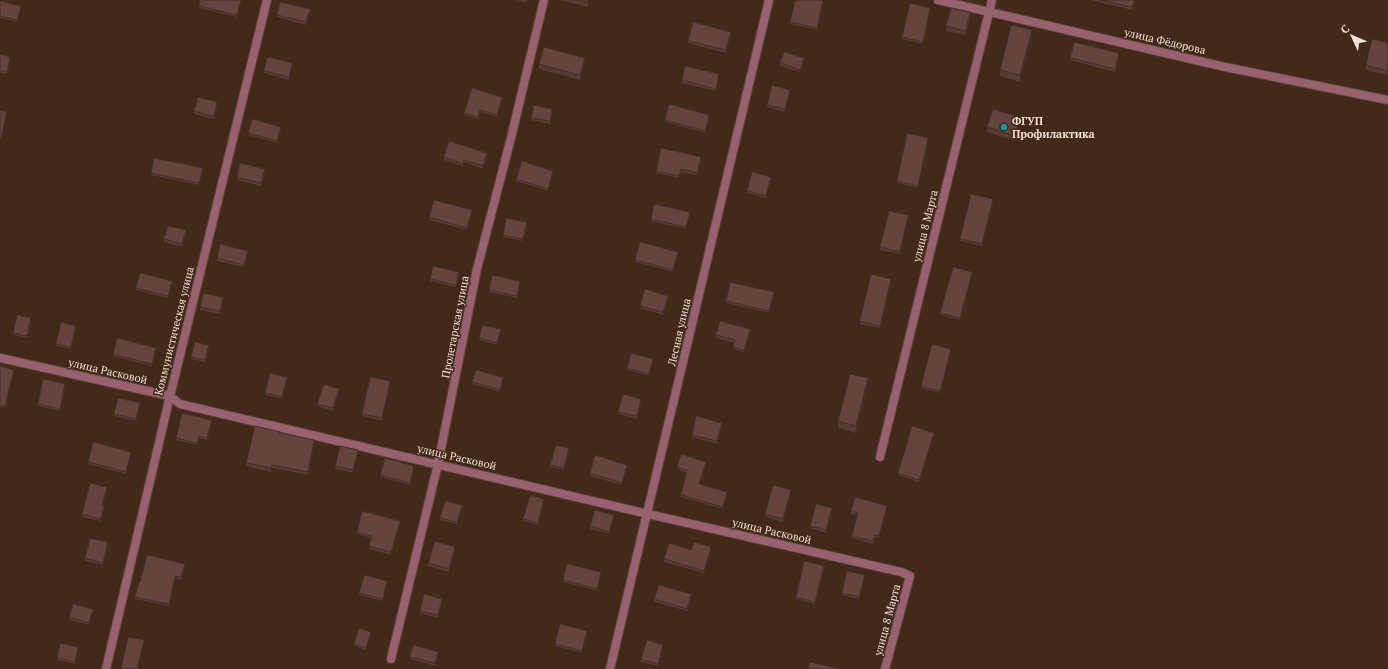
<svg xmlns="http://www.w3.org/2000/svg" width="1388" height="669" font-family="'PT Serif',serif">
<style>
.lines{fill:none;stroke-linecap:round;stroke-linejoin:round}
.minor-casing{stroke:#5e4637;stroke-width:10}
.tertiary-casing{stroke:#5e4637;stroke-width:10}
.minor{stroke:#986070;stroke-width:8}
.tertiary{stroke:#986070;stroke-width:8}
.wall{fill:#563a34}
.shaded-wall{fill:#46302b}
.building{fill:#64443d;stroke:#46302b}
.culture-dot{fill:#0f9aa8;stroke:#422919;stroke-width:1.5}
.labels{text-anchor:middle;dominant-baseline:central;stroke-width:3;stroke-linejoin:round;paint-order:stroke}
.street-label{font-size:11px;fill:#f2e1d7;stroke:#422919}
.poi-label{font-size:11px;font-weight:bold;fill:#f2e1d7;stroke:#422919;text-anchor:start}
</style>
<rect width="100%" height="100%" fill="#422919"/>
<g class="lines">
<g class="minor-casing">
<g id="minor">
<path d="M938,0L1225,67L1388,100"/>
<path d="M0,358L170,396L180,404L648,514L901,572L910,576L885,669"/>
<path d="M880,457L992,0"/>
<path d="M391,659L438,464L477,269L511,138L544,0"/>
<path d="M610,669L769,0"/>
</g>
</g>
<g class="tertiary-casing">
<path id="tertiary" d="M106,669L170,396L267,0"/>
</g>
<use href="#minor" class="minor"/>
<use href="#tertiary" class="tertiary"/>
</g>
<g class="wall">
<path d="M241,0L237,17L199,8V6Z"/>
<path d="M516,0H527L526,3Z"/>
<path d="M560,0H589L587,7Z"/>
<path d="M823,0L817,30L790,24V22Z"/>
<path d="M1090,0H1135L1132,10Z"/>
<path d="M0,1L21,8L17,22L0,18Z"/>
<path d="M930,10L923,44L902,39V37Z"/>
<path d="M310,11L306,25L277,17V15Z"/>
<path d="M970,17L966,35L946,31V26Z"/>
<path d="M731,34L726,53L688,43V41Z"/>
<path d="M1032,37L1020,82L1000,76V70Z"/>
<path d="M1388,43V75L1366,70V65Z"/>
<path d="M0,54L10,59L7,74L0,73Z"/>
<path d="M1119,56L1115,72L1070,60V58Z"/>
<path d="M804,60L800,72L780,66V63Z"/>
<path d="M585,63L580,80L539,69V64Z"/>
<path d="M292,65L289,80L264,73V71Z"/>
<path d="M719,76L716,91L682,83V80Z"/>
<path d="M790,92L785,112L767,107V105Z"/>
<path d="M502,100L497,117L480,112L478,119L464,115V113Z"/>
<path d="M217,105L214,119L194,114V111Z"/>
<path d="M552,111L550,124L531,120V118Z"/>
<path d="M709,117L705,133L665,122V120Z"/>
<path d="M1021,122L1015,141L987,132V127Z"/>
<path d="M281,129L277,143L248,135V133Z"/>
<path d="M928,140L918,188L897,183V181Z"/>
<path d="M487,156L483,169L464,162L463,166L444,160V157Z"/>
<path d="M701,159L697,175L681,172L679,178L656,173V171Z"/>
<path d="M203,170L199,185L151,175V173Z"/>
<path d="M265,172L261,186L237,180V177Z"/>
<path d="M553,174L548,191L516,181V179Z"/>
<path d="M771,179L766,198L747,193V191Z"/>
<path d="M993,201L982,246L960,241V239Z"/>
<path d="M472,212L467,230L429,220V217Z"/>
<path d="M690,215L686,229L651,221V219Z"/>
<path d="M908,217L900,254L880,250V247Z"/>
<path d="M527,224L523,241L503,237V235Z"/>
<path d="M186,233L182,247L164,242V239Z"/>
<path d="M248,253L244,267L217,261V258Z"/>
<path d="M678,254L673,272L635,262V260Z"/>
<path d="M459,274L456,287L430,281V279Z"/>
<path d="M972,274L960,320L940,315V313Z"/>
<path d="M891,281L880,328L860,324V321Z"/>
<path d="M172,283L168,298L136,290V288Z"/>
<path d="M520,284L517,298L489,292V290Z"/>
<path d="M774,294L769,313L726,303V301Z"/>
<path d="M668,298L663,315L640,308V306Z"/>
<path d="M223,299L220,314L200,310V307Z"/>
<path d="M31,320L27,338L13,335V333Z"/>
<path d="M76,328L71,349L56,346V344Z"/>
<path d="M501,332L497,345L479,340V338Z"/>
<path d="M750,332L744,352L733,349L735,343L716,338V335Z"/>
<path d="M209,347L205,362L191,359V357Z"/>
<path d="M156,350L152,366L113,356V354Z"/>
<path d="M951,351L940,393L921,388V386Z"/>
<path d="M653,361L649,376L627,370V368Z"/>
<path d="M0,366L14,372L5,408L0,407Z"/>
<path d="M287,379L282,399L265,395V393Z"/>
<path d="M503,380L500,392L472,384V382Z"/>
<path d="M390,383L382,421L362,416V414Z"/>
<path d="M868,385L856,433L838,428V421Z"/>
<path d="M65,386L60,411L38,406V404Z"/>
<path d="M339,391L333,411L317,406V404Z"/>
<path d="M641,401L637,419L618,414V412Z"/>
<path d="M140,405L136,421L114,416V414Z"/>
<path d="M212,422L207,440L199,438L197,445L176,440V438Z"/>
<path d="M722,426L717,444L692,437V435Z"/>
<path d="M280,433L314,443L308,475L272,468L271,472L246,466V463Z"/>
<path d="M934,435L919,482L898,475V473Z"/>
<path d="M569,451L564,470L550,467V465Z"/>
<path d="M358,452L353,473L335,469V466Z"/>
<path d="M131,454L126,474L88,464V462Z"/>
<path d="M706,464L700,484L727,494L723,509L681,497V495L687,473L677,469V467Z"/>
<path d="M627,467L622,485L590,476V473Z"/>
<path d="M414,469L410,485L380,477V475Z"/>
<path d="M107,489L103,506L104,509L101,521L82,517V514Z"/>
<path d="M791,492L783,522L765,516V514Z"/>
<path d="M544,501L538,525L523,521V519Z"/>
<path d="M462,507L457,524L440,520V518Z"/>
<path d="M887,508L879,538L875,537L873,544L852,538V536L857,515L851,514V511Z"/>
<path d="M832,510L826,533L810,528V526Z"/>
<path d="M614,518L609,534L590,529V526Z"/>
<path d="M400,523L391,555L369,549L371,538L357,534V532Z"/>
<path d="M108,545L103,565L85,561V558Z"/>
<path d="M455,549L449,572L428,566V563Z"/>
<path d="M711,549L704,573L664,562V559L691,550Z"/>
<path d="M185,567L181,580L175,578L169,606L135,599V597L140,582Z"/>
<path d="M824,569L815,604L796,599V597Z"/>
<path d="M601,575L597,591L563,582V580Z"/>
<path d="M865,577L859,599L842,595V593Z"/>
<path d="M387,583L383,601L359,595V593Z"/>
<path d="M691,597L687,611L654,602V599Z"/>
<path d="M442,601L438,618L420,613V611Z"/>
<path d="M93,611L89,625L69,620V617Z"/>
<path d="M587,633L582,653L555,646V644Z"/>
<path d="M371,634L366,650L354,646V644Z"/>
<path d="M663,647L658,666L641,662V659Z"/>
<path d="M78,650L75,664L57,660V658Z"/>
<path d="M438,654L435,666L410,659V657Z"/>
</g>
<g class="shaded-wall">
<path d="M930,8V10L923,44V42Z"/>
<path d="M970,12V17L966,35V31Z"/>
<path d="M1032,30V37L1020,82V75Z"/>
<path d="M731,32V34L726,53V50Z"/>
<path d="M585,58V63L580,80V75Z"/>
<path d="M804,58V60L800,72V70Z"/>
<path d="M790,90V92L785,112V109Z"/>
<path d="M502,97V100L497,117V115Z"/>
<path d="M7,112V114L1,140V138Z"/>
<path d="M1021,118V122L1015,141V136Z"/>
<path d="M928,138V140L918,188V186Z"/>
<path d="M487,153V156L483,169V166Z"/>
<path d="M553,171V174L548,191V189Z"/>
<path d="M771,177V179L766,198V196Z"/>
<path d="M993,199V201L982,246V244Z"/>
<path d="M472,210V212L467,230V228Z"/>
<path d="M908,215V217L900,254V252Z"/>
<path d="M678,252V254L673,272V270Z"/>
<path d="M972,272V274L960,320V318Z"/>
<path d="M891,279V281L880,328V326Z"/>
<path d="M668,296V298L663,315V312Z"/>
<path d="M76,326V328L71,349V347Z"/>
<path d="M750,329V332L744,352V350Z"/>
<path d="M951,349V351L940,393V391Z"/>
<path d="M653,359V361L649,376V374Z"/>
<path d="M14,370V372L5,408V406Z"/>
<path d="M287,377V379L282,399V397Z"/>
<path d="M868,378V385L856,433V426Z"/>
<path d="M390,381V383L382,421V418Z"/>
<path d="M65,384V386L60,411V409Z"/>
<path d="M339,389V391L333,411V408Z"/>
<path d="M722,423V426L717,444V441Z"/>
<path d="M934,433V435L919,482V480Z"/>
<path d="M314,440V443L308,475V472Z"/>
<path d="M569,448V451L564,470V468Z"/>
<path d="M131,452V454L126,474V472Z"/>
<path d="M706,462V464L699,486V484Z"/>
<path d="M627,465V467L622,485V483Z"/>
<path d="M414,466V469L410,485V483Z"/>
<path d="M791,490V492L783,522V519Z"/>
<path d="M727,492V494L723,509V507Z"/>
<path d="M544,499V501L538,525V523Z"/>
<path d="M462,505V507L457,524V522Z"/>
<path d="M887,506V508L879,538V536Z"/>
<path d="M832,508V510L826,533V530Z"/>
<path d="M614,515V518L609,534V532Z"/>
<path d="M400,521V523L391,555V552Z"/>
<path d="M108,542V545L103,565V563Z"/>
<path d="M455,547V549L449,572V569Z"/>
<path d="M711,547V549L704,573V571Z"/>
<path d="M824,566V569L815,604V602Z"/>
<path d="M865,575V577L859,599V597Z"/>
<path d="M175,576V578L169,606V604Z"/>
<path d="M387,581V583L383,601V599Z"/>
<path d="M691,594V597L687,611V609Z"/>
<path d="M587,631V633L582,653V651Z"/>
<path d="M371,632V634L366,650V648Z"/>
<path d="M663,645V647L658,666V664Z"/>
</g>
<g class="building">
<path d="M200,0H241L237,15L199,6Z"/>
<path d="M579,0H588L587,2Z"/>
<path d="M795,0H823L817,28L790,22Z"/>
<path d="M1100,0H1134L1132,7Z"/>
<path d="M0,1L21,6L17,20L0,16Z"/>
<path d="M280,2L310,9L306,22L277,15Z"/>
<path d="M910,3L930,8L923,42L902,37Z"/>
<path d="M951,8L970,12L966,31L946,26Z"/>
<path d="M693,22L731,32L726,50L688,41Z"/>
<path d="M1011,25L1032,30L1020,75L1000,70Z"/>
<path d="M1372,39L1388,43V71L1366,65Z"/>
<path d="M1074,42L1119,53L1115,69L1070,58Z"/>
<path d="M544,47L585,58L580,75L539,64Z"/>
<path d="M784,52L804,58L800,70L780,63Z"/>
<path d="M0,54L10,57L7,72L0,70Z"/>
<path d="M267,57L292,63L289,77L264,71Z"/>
<path d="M685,66L719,74L716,89L682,80Z"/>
<path d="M772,85L790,90L785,109L767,105Z"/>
<path d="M472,88L502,97L497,115L480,110L478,117L464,113Z"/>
<path d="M198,97L217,102L214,117L194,111Z"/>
<path d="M669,104L709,115L705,131L665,120Z"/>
<path d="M534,105L552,109L550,121L531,118Z"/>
<path d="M993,109L1021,118L1015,136L987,127Z"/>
<path d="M0,110L7,112L1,138H0Z"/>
<path d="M252,119L281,127L277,141L248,133Z"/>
<path d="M907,133L928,138L918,186L897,181Z"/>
<path d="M449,141L487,153L483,166L464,160L463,164L444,157Z"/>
<path d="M661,148L701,157L697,173L681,169L679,176L656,171Z"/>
<path d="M154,158L203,168L199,183L151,173Z"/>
<path d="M522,161L553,171L548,189L516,179Z"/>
<path d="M240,163L265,169L261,183L237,177Z"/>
<path d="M752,172L771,177L766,196L747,191Z"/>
<path d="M971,194L993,199L982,244L960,239Z"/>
<path d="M434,200L472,210L467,228L429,217Z"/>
<path d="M654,204L690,212L686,227L651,219Z"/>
<path d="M889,211L908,215L900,252L880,247Z"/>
<path d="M506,218L527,222L523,239L503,235Z"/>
<path d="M168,226L186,230L182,244L164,239Z"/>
<path d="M640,242L678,252L673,270L635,260Z"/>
<path d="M220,244L248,251L244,265L217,258Z"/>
<path d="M433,266L459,272L456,285L430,279Z"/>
<path d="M953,267L972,272L960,318L940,313Z"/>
<path d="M140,273L172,281L168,296L136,288Z"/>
<path d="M871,274L891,279L880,326L860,321Z"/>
<path d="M492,275L520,281L517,296L489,290Z"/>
<path d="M730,282L774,292L769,311L726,301Z"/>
<path d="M645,289L668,296L663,312L640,306Z"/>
<path d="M203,293L223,297L220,311L200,307Z"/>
<path d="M17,315L31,318L27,336L13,333Z"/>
<path d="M720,321L750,329L744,350L733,347L735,340L716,335Z"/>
<path d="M61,322L76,326L71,347L56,344Z"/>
<path d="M482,325L501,329L497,343L479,338Z"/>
<path d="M117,338L156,348L152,364L113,354Z"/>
<path d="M195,342L209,345L205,360L191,357Z"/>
<path d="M932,344L951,349L940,391L921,386Z"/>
<path d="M631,353L653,359L649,374L627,368Z"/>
<path d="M0,366L14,370L5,406L0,405Z"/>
<path d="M476,370L503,377L500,390L472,382Z"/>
<path d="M270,373L287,377L282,397L265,393Z"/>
<path d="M850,374L868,378L856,426L838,421Z"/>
<path d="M370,377L390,381L382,418L362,414Z"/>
<path d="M43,379L65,384L60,409L38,404Z"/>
<path d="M324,384L339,389L333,408L317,404Z"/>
<path d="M623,394L641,399L637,416L618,412Z"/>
<path d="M118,398L140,403L136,419L114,414Z"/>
<path d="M182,413L212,420L207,438L199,436L197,443L176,438Z"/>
<path d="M696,416L722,423L717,441L692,435Z"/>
<path d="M255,426L280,432L279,433L314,440L308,472L272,465L271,468L246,463Z"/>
<path d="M912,426L934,433L919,480L898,473Z"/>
<path d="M93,442L131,452L126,472L88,462Z"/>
<path d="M556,445L569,448L564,468L550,465Z"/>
<path d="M340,446L358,450L353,470L335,466Z"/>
<path d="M681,454L706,462L699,484L727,492L723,507L681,495L687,470L677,467Z"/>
<path d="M595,455L627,465L622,483L590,473Z"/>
<path d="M385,458L414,466L410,483L380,475Z"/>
<path d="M90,483L107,487L102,506H104L101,519L82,514Z"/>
<path d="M773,485L791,490L783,519L765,514Z"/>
<path d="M530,495L544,499L538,523L523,519Z"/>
<path d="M855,497L887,506L879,536L875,535L873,541L852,536L858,513L851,511Z"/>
<path d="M445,501L462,505L457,522L440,518Z"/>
<path d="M816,504L832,508L826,530L810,526Z"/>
<path d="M595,510L614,515L609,532L590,526Z"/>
<path d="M362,511L400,521L391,552L369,546L372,536L357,532Z"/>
<path d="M90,538L108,542L103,563L85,558Z"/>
<path d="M435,541L455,547L449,569L428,563Z"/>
<path d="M694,542L711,547L704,571L664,559L669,543L691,550Z"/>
<path d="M147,555L185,564L181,577L175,576L169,604L135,597L139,582H140Z"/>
<path d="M804,561L824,566L815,602L796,597Z"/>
<path d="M567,564L601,572L597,589L563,580Z"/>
<path d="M847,571L865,575L859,597L842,593Z"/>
<path d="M364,575L387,581L383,599L359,593Z"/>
<path d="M659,585L691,594L687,609L654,599Z"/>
<path d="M424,594L442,599L438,615L420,611Z"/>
<path d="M73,604L93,609L89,623L69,617Z"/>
<path d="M560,624L587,631L582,651L555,644Z"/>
<path d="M359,628L371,632L366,648L354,644Z"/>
<path d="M128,637L144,640L137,669H121Z"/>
<path d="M647,640L663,645L658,664L641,659Z"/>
<path d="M60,643L78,647L75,662L57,658Z"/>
<path d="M413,645L438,652L435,663L410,657Z"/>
<path d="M810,662L841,669H808Z"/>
</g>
<circle class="culture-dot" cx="1004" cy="127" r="4"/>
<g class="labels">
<g class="street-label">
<text transform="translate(1165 41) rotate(13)">улица Фёдорова</text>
<text transform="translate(925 226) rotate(-76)">улица 8 Марта</text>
<text transform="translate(455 327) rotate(-79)">Пролетарская улица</text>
<text transform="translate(174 331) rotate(-76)">Коммунистическая улица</text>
<text transform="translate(679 332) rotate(-77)">Лесная улица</text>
<text transform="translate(108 371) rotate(13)">улица Расковой</text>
<text transform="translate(457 457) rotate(13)">улица Расковой</text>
<text transform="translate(772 531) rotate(13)">улица Расковой</text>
<text transform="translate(887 620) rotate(-75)">улица 8 Марта</text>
</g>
<g class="poi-label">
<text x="1012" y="121">ФГУП<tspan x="1012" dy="13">Профилактика</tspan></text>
</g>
</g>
<g transform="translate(1352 36) rotate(314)" stroke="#422919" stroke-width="3" paint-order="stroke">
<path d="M0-3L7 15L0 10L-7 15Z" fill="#f2e1d7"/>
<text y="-6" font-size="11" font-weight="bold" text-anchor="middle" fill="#f2e1d7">С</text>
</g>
</svg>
